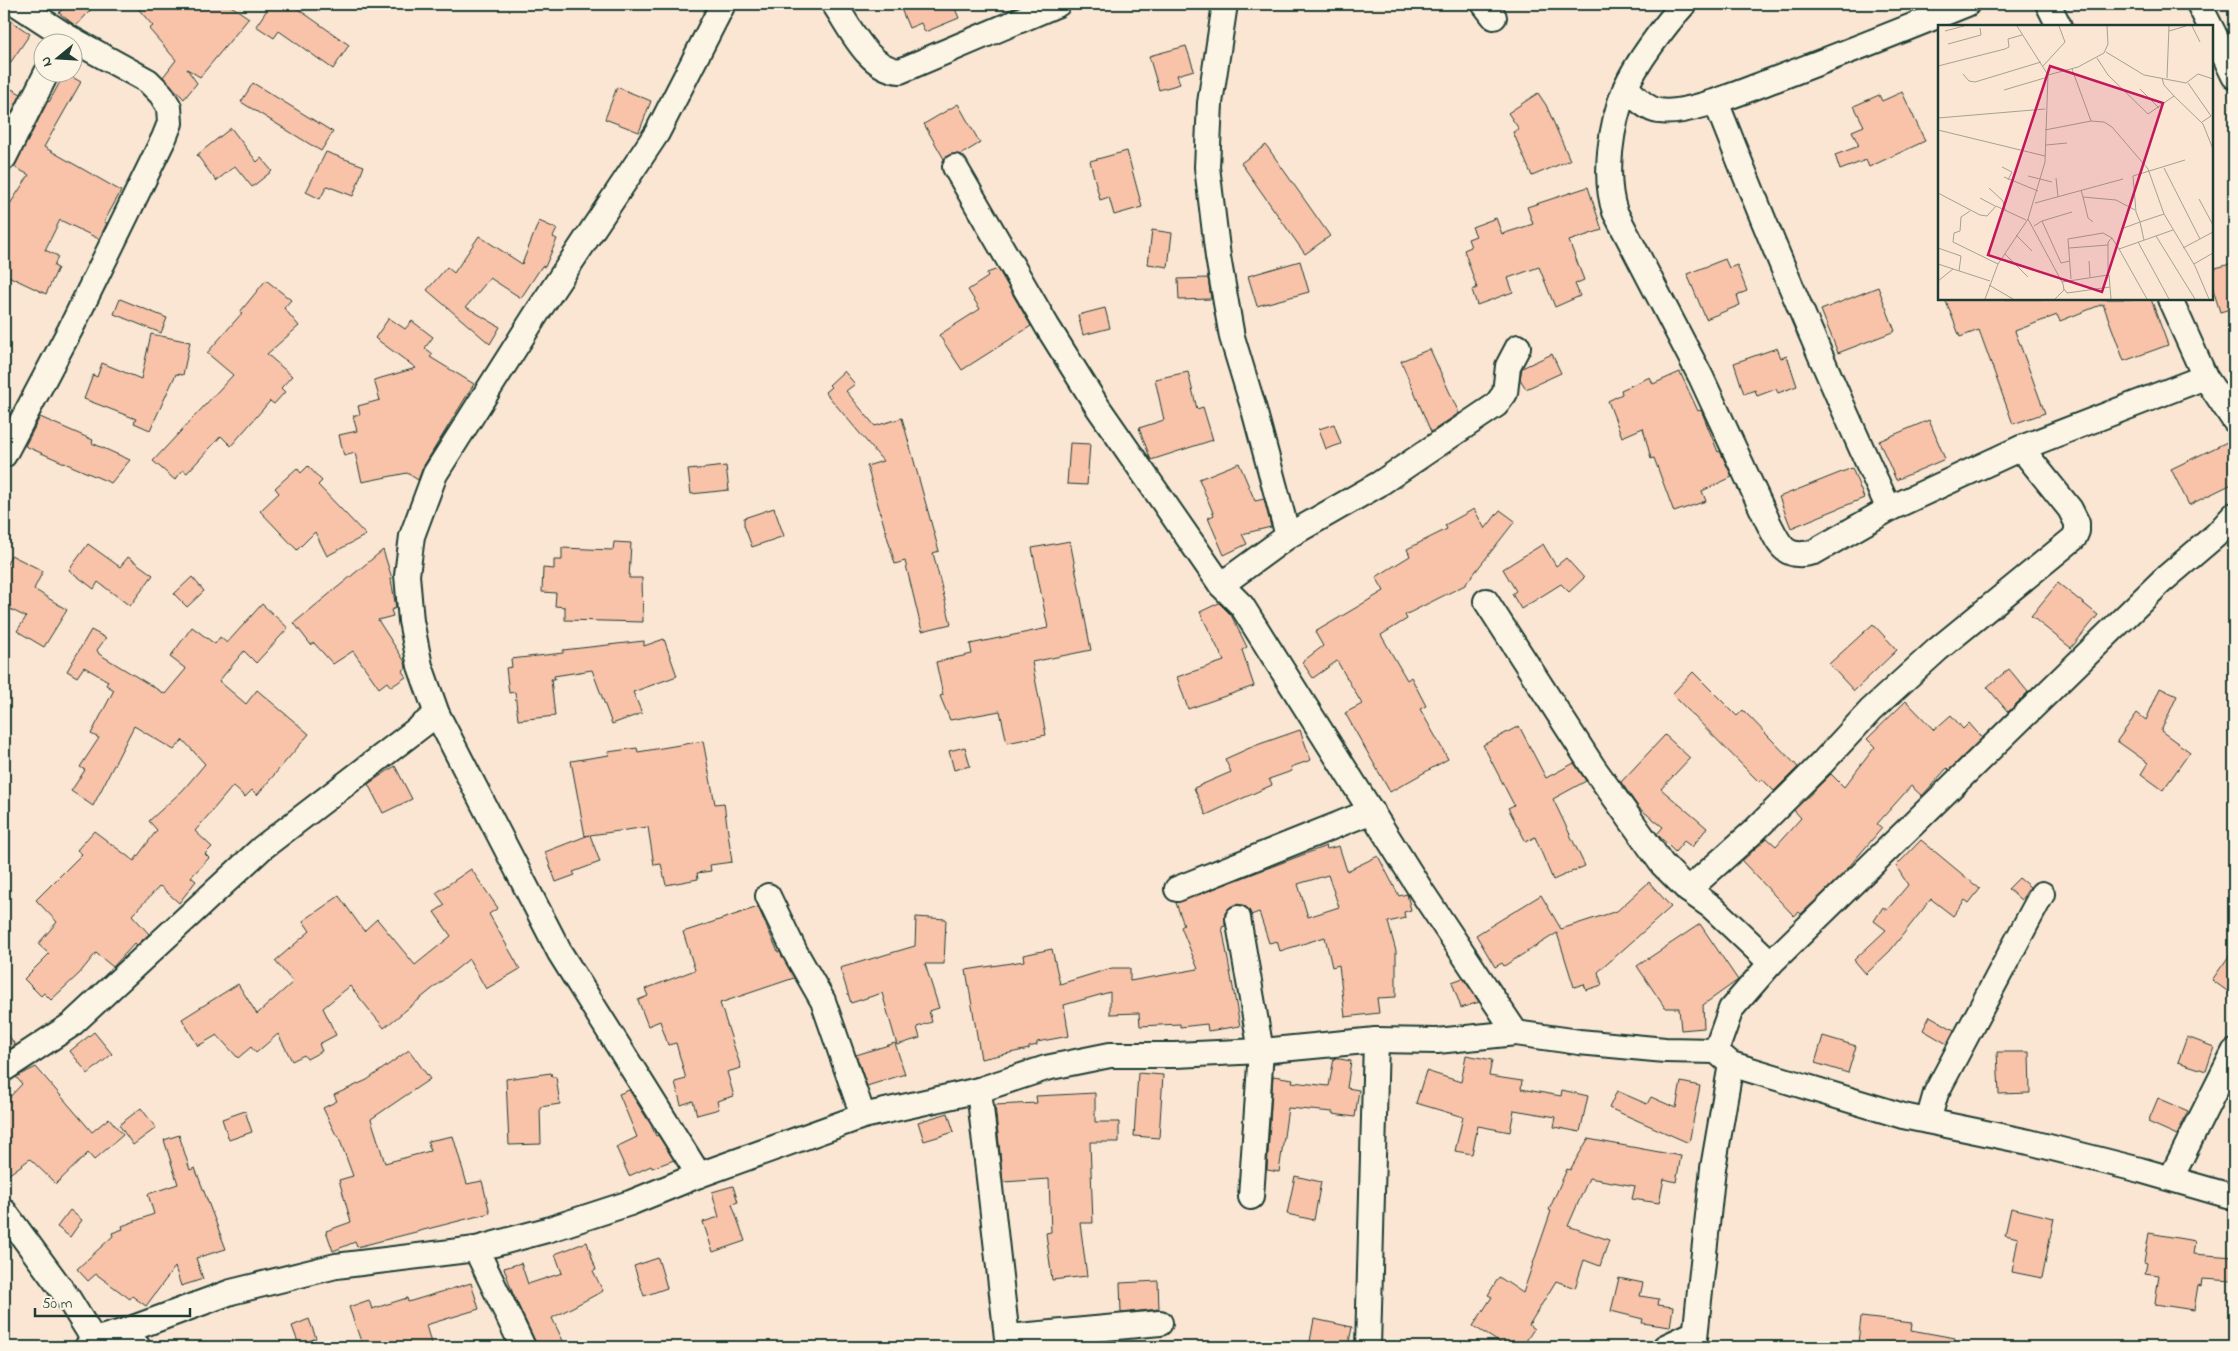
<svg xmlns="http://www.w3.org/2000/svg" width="2238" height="1351" font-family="'Indie Flower',sans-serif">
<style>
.building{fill:#f8c3a9;stroke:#1f3d34;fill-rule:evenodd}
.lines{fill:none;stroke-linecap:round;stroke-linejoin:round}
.minor-casing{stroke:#1f3d34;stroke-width:28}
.minor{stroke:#fcf5e5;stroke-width:24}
.inset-road{fill:none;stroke:#a3a293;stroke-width:1}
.view{fill:#c2185b;fill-opacity:0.15;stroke:#c2185b;stroke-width:2.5}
.inset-edge{fill:none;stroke:#1f3d34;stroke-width:2.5}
</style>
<rect width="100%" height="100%" fill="#fbe6d3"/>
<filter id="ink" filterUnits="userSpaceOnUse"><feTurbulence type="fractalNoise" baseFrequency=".02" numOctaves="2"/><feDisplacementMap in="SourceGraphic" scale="10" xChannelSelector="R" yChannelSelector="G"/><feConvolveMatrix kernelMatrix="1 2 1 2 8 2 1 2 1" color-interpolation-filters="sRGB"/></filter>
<g filter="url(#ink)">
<g class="building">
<path d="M67,4H96L76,26L59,13Z"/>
<path d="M134,4H228L249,18L200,77L187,69L197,83L184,99L163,77L176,60L149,29L153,26Z"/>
<path d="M271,4H291L349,45L333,69L279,31L274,38L256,26Z"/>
<path d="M899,4H953L959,18L925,32L921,23L909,28Z"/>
<path d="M4,16L30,34L4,72Z"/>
<path d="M1186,46L1194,70L1177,75L1180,84L1159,90L1149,56Z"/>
<path d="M65,73L81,82L44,147L121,191L104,222L107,223L99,239L60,220L45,250L58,256L54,266L58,268L46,294L4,274V213L29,175L14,167L48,101L49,102Z"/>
<path d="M253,83L333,132L321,151L241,102Z"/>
<path d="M4,85L21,94L8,120L4,117Z"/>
<path d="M617,87L651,101L639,132L605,119Z"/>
<path d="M1902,92L1925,141L1869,167L1866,160L1840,170L1835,155L1859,146L1852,131L1864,126L1854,106L1879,95L1882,101Z"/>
<path d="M1538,93L1546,105L1570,160L1532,176L1513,132L1519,129L1508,113Z"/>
<path d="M958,104L980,143L960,155H949L944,159L924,124Z"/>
<path d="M231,128L257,162L261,158L272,171L252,187L235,166L216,181L197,155Z"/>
<path d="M1266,145L1330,236L1305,254L1241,163Z"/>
<path d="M1127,151L1142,207L1114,215L1109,197L1100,200L1090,161Z"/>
<path d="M326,152L364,166L353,196L327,186L320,199L306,192Z"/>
<path d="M1588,187L1602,230L1569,241L1584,280L1575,284L1580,296L1555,307L1539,267L1508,278L1513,292L1477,305L1472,290L1477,288L1464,250L1471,247L1468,239L1476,236L1472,227L1496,218L1502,234L1533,224L1527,207Z"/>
<path d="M539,221L557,229L553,237L557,239L545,267L542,266L521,298L490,278L466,307L500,327L490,344L427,290L447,267L454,273L479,236L522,264Z"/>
<path d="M1152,230L1172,233L1168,267L1148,264Z"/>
<path d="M1725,259L1729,268L1737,265L1747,291L1737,295L1740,305L1706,319L1687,274Z"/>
<path d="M1300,261L1309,292L1257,306L1248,276Z"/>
<path d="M2234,263V308L2220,312L2212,286V269Z"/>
<path d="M998,269L1031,326L962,370L939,335L980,309L968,290L988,277L987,273Z"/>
<path d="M1208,278L1211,299L1179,300L1178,279Z"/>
<path d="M266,280L291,300L284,308L299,326L267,354L292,376L281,388L285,392L274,404L270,401L231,446L221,436L187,473L183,470L175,480L153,461L233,375L207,353L242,313L240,312Z"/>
<path d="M1878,287L1895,331L1838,353L1821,310Z"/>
<path d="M120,299L167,318L161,333L114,314Z"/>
<path d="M1945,299H2151L2168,345L2124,361L2103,304L2060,321L2057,315L2015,331L2045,413L2013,424L1979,330L1960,337Z"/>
<path d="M1105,308L1110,328L1083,335L1078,315Z"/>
<path d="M389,318L405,329L412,321L433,337L425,348L433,354L430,357L474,384L423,467L418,480L407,473L362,482L355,453L344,456L339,435L357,431L353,416L360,414L358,406L380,400L374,380L416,368L375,338Z"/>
<path d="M151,334L190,342L183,375L176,374L150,430L134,423L136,419L84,399L93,375L97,377L102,363L141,379Z"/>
<path d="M1777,348L1781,358L1787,356L1797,386L1778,393L1776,389L1757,396L1755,390L1744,394L1734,363Z"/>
<path d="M1430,349L1459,413L1431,432L1401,361Z"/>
<path d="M1552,354L1561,373L1526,389L1520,379L1522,368Z"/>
<path d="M844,371L855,384L846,391L875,426L902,418L939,551L933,553L951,624L922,631L905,561L895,564L867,466L883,461L825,392L831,387L829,385Z"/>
<path d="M1188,372L1197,409L1203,407L1213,440L1151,460L1139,428L1164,420L1155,379Z"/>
<path d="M1680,372L1698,411L1701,410L1718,452L1720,451L1732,477L1702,491L1706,501L1674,512L1654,458L1651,459L1643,428L1622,437L1608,401L1622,394L1621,390L1650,377L1653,384Z"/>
<path d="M40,417L93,440L92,443L130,460L111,483L25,446Z"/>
<path d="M1929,420L1945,459L1896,480L1879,441Z"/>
<path d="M1334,424L1341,444L1326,449L1319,429Z"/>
<path d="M2227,442L2234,457V483L2189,505L2171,469Z"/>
<path d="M1070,443L1090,444L1087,485L1067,484Z"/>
<path d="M1239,463L1255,501L1264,499L1271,527L1242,534L1247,544L1224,555L1208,518L1214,515L1199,479Z"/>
<path d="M308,466L322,481L318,485L366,535L327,556L315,532L297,550L260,511L279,493L275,488L297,468L301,473Z"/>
<path d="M726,466L729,490L691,494L688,470Z"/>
<path d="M1852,468L1864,498L1791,528L1779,497Z"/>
<path d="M774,508L784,536L752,547L744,525V518Z"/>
<path d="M1474,509L1485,529L1500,510L1515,521L1465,585L1405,615L1407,619L1381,635L1407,680L1411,677L1426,706L1420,709L1448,759L1390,792L1345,713L1362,704L1337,661L1313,678L1302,662L1323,646L1315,632L1384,591L1376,577L1410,556L1407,549L1447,529L1445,525Z"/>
<path d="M1070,541L1091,650L1032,662L1046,735L1007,743L1000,711L950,720L940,696L943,695L936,662L972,654L970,644L1048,628L1032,548Z"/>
<path d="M614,542L631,543L629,578H642L643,622L565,620V607L555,606L556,593L542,592L543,568L554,569V560H562V548L613,550Z"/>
<path d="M88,544L120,567L128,557L153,575L130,606L98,582L94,589L69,570Z"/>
<path d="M1543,544L1556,566L1566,558L1584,578L1569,592L1561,584L1521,609L1512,594L1516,591L1503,569Z"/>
<path d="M383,550L392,578L391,579L396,608L391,610L393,616L378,620L405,662L406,668L402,671L406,677L391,687L387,682L379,688L353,651L333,664L314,643L311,645L294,623Z"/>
<path d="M11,555L43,571L34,589L67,610L44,647L17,631L26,617L4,606V571Z"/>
<path d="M192,577L204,591L187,607L174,594Z"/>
<path d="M2058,583L2098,615L2071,648L2031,616Z"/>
<path d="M1219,603L1231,615L1247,647L1242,650L1254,686L1188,709L1177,677L1224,661L1200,612Z"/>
<path d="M262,604L288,628L256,663L244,651L219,681L246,704L257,690L309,734L257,795L252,790L245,797L233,786L195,831L212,847L205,854L209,858L191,877L196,881L179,903L160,886L132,915L149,934L137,945L135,943L113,967L96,953L79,974L51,1000L44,993L41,996L24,979L49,954L38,944L57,922L36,900L82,854L77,850L94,831L134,861L157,830L149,821L183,790L205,764L183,740L174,750L134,726L93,806L71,791L85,770L80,767L99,738L91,734L114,690L106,685L108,681L84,667L77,677L67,671L91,630L106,638L97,650L99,654L165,694L186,669L170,657L192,627L215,644L220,637L227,643Z"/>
<path d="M1873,624L1897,650L1854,691L1829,664Z"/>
<path d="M664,639L677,676L633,692L642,713L612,724L592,670L554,676L555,679H551L555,716L518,720L515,692L509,693L506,668L512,667L511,659L563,653V650L644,641V646Z"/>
<path d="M2009,669L2028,692L2008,712L1987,687Z"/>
<path d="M1693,672L1737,716L1743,710L1798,767L1774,791L1762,779L1759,782L1672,694Z"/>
<path d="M2160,688L2177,696L2161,731L2190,752L2163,790L2141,774L2148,763L2117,741L2137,713L2146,720Z"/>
<path d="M1906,701L1934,730L1951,715L1963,729L1969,723L1982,738L1949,770L1947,768L1922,796L1911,786L1877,824L1882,828L1842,875L1801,914L1799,912L1794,916L1742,861L1767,838L1776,846L1801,818L1794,810L1831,774L1844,787L1875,747L1867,739Z"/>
<path d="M1519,726L1546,778L1574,763L1586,781L1553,799L1585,866L1553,880L1535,837L1526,842L1508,808L1514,805L1483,745Z"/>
<path d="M1300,730L1311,760L1291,767L1292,771L1269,779L1272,785L1206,815L1194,788L1231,772L1225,759L1254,746Z"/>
<path d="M1665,735L1690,758L1661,789L1707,828L1692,847L1684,841L1675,852L1657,834L1663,827L1639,808L1621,782Z"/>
<path d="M703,741L715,804L724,803L732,862L710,865L711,871L697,873L698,879L666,885L661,864L654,865L648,827L590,835L600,862L573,872L575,875L556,882L545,852L589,835L585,836L571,761L609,755L608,752L637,748L638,752Z"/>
<path d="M965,747L970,766L954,770L949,751Z"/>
<path d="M395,766L412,799L383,813L368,784Z"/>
<path d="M1921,840L1980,889L1969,903L1965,900L1953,916L1931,899L1890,951L1866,974L1854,960L1886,930L1874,921L1883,907L1887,910L1908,885L1896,866Z"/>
<path d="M1326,846L1327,849L1339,846L1347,871L1378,856L1399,896L1407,894L1411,910L1404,912L1405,918L1388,922L1396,951V997L1377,998L1379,1013L1345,1017L1339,965L1332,967L1325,937L1280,951L1277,941L1269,943L1259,912L1251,915L1248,909L1243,905L1236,904L1230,907L1225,913V926L1222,927L1240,1026L1208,1031L1207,1024L1180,1027V1024L1140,1026L1139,1013L1110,1014V992L1064,1005L1069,1036L1037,1042V1045L1029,1047V1049L981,1059L966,970L1024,961L1023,955L1052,949L1060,984L1112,968H1130V981L1198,969L1181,927L1184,925L1176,903ZM1328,875L1339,907L1308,917L1298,884Z"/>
<path d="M471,869L498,908L489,914L520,969L486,989L469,959L384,1028L350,986L323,1008L336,1035L319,1044L322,1051L307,1059L304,1055L292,1061L278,1034L256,1053L251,1047L238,1058L217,1035L198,1046L182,1019L238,984L257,1014L293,982L275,961L310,931L303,921L339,896L364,931L377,919L415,965L451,936L434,912L445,905L436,893Z"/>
<path d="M2019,878L2030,887L2021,900L2008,889Z"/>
<path d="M1649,882L1671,907L1598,972L1602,985L1586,990L1584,984L1574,987L1557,933L1504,966L1502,963L1495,967L1476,935L1541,895L1561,929L1617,911Z"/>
<path d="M758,907L778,952H780L794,978L720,1003L741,1068L727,1072L734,1096L717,1101L719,1109L697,1115L693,1101L681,1105L675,1082L686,1079L676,1043L668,1045L660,1021L648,1026L638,1000L648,996L645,989L695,970L683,932Z"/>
<path d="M916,917L946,919L944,964H925L939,1008L929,1011L932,1022L917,1027L920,1038L897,1045L882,993L851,1003L840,968L915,946Z"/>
<path d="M1700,924L1738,980L1703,1005L1704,1028L1681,1030L1679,1008H1665L1637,966Z"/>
<path d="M2234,949V996L2212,980Z"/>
<path d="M1463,978L1479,1002L1461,1008L1452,982Z"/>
<path d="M1930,1016L1954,1030L1947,1044L1923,1030Z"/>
<path d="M4,1028L15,1045L4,1053Z"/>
<path d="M94,1032L112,1054L88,1074L70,1051Z"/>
<path d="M1823,1036L1856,1046L1848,1073L1815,1063Z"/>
<path d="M2187,1037L2214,1047L2206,1071L2178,1062Z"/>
<path d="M895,1043L905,1074L867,1086L856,1055Z"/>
<path d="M409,1050L430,1079L371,1119L385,1163L430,1151L428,1141L453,1136L467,1184L482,1181L490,1213L357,1247L355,1242L333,1251L326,1231L351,1222L339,1180L353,1176L338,1135H336L323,1108L337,1101L334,1095L367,1080Z"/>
<path d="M1997,1052H2029L2030,1093L1999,1094Z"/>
<path d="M1466,1055L1492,1060L1489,1076L1522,1081L1521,1089L1561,1096L1562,1090L1588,1096L1580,1132L1554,1127L1556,1117L1514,1110L1510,1132L1478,1126L1472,1154L1455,1151L1463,1117L1416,1103L1426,1071L1461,1082Z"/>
<path d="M1334,1058L1351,1061L1347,1088L1359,1090L1355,1117L1333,1114V1112L1288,1108L1279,1172L1267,1170L1273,1076L1293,1079L1292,1082L1329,1086Z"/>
<path d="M36,1067L92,1132L109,1118L123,1135L94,1160L88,1153L56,1184L30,1159L4,1178V1103L22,1084L16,1077Z"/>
<path d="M551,1073L552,1077H556L560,1104L540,1107L541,1144L509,1145L506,1079Z"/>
<path d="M1138,1073L1163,1075L1159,1138L1134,1136Z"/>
<path d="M1681,1082L1700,1086L1689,1143L1609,1108L1617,1091L1647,1104L1651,1097L1676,1108Z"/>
<path d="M629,1090L651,1125L656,1136L658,1135L674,1160L652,1168L651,1166L629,1176L616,1147L637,1137L619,1094Z"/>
<path d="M1095,1093V1122H1119V1142H1090L1093,1223H1080L1087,1276L1052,1280L1046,1233L1051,1232L1049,1179L1003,1182L995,1105L1037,1103L1036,1096Z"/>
<path d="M2158,1098L2188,1111L2177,1135L2148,1122Z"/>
<path d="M141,1108L156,1128L133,1145L119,1125Z"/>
<path d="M245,1111L252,1132L229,1140L222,1119Z"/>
<path d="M948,1113L954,1132L924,1141L918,1122Z"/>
<path d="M179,1135L190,1170L195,1168L226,1249L196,1258L203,1279L181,1286L175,1267L146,1306L132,1296L130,1299L96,1274L88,1281L77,1269L113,1236L112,1233L123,1229L122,1226L154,1214L148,1194L178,1184L164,1140Z"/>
<path d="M1588,1139L1681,1156L1676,1182L1664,1179L1659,1203L1632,1199L1635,1186L1589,1178L1568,1226L1609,1240L1600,1266L1584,1260L1575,1288L1556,1281L1529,1325L1534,1329L1522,1347H1507L1473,1326L1492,1297L1488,1295L1499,1277L1523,1293L1551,1211L1549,1210L1567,1169L1570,1170Z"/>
<path d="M1295,1176L1321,1182L1314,1220L1287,1214Z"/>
<path d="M733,1186L738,1202L732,1204L745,1241L713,1252L703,1222L719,1217L712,1192Z"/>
<path d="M2011,1208L2054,1218L2042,1278L2012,1272L2018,1238L2005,1235Z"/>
<path d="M70,1210L82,1220L70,1237L57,1227Z"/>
<path d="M2149,1233L2195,1241L2193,1254L2234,1257V1281L2202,1279L2201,1286L2198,1285L2194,1310L2155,1304L2159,1275L2145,1273L2147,1263L2144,1262Z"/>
<path d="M587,1242L596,1270L593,1271L603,1291L552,1318L566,1347H538L513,1294L504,1268L521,1263L528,1284L562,1273L555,1254Z"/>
<path d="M658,1258L667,1288L644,1296L634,1266Z"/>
<path d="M1619,1278L1643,1283L1640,1296L1659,1299L1658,1305L1673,1307L1670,1327L1642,1323L1643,1319L1611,1311Z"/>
<path d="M1158,1281L1159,1309L1121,1313L1120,1283Z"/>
<path d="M471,1283L479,1309L426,1325L432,1347H363L349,1307L369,1300L372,1309L407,1298L408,1302Z"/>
<path d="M1861,1317L1912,1323L1911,1330L1955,1338L1954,1347H1921L1887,1343V1347L1858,1343Z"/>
<path d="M309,1319L316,1338L299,1345L292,1326Z"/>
<path d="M1314,1319L1352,1327L1348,1347H1309Z"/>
</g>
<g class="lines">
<g class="minor-casing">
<g id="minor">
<path d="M834,4C850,27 868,69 900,71L1058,4"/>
<path d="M1484,4L1494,17"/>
<path d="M1684,4C1665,25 1636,63 1625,89C1611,124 1603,176 1615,212L1701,377L1768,522C1780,546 1785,560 1814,552L1889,509L2021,448L2205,377"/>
<path d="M2048,4L2059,26"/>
<path d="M2199,4L2210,26"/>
<path d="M2212,30L2234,76"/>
<path d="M1626,87C1635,96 1645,109 1659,111C1687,116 1748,89 1776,79C1840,55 1903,30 1967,4"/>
<path d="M1716,102C1770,239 1827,375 1889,509"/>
<path d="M4,158L47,72"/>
<path d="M955,167L1047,326L1097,406L1221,585L1242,606L1422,892L1516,1033"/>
<path d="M2170,299L2205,377L2234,420"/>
<path d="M4,455L70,330L164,138L170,123L169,107L161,94L148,81L66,36L17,4"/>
<path d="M1288,536L1379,484L1496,405L1505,393L1508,366L1518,347"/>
<path d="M1221,585L1288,536L1253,406L1232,337L1218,257L1207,167L1210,103L1225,4"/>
<path d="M1486,601L1593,767L1662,864L1688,890"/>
<path d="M1177,889L1372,811"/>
<path d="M768,896L795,952L823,1001L863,1116"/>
<path d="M1238,918L1261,1051L1251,1197"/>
<path d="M1771,963L1712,907L1688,890L1753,832L1822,763L1871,710L1937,650L2074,538L2077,531V523L2070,509L2021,448"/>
<path d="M1716,1051L1731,1009L1771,963L2162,581L2216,535L2234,515"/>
<path d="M4,1069L71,1025L262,848L437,714"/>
<path d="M979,1090L1008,1347"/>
<path d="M1928,1121L1936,1093L2042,894"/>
<path d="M699,1175L560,953L437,714L420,666L411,621L407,575L412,536L435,474L537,313L657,133L723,4"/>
<path d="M2171,1178L2234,1052"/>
<path d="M4,1211L68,1298L94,1340"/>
<path d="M476,1249L523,1347"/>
<path d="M125,1331L138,1347"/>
<path d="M1007,1337L1160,1323"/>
<path d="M87,1347L94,1340L125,1331L231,1292L336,1266L476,1249L547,1230L630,1203L699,1175L863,1116L979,1090L1046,1068L1110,1055H1175L1261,1051L1376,1040L1437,1041L1516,1033L1579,1042L1665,1050L1716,1051L1731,1064L1903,1116L2029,1142L2140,1170L2234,1197"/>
<path d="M1368,1347L1376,1040"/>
<path d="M1665,1347L1695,1333"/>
<path d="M1694,1347L1713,1168L1731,1064"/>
</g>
</g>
<use href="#minor" class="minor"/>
</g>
</g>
<g transform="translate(1938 25)">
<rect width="275" height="275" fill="#fbe6d3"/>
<path class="inset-road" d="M254,1L262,17M7,6L26,1M231,6L248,1M10,19L43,10L42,3M168,27L206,50L248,58L260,49L275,54M159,33L170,50L210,89L236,71L265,99L275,124M0,41L67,24L71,22L70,14L84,10M105,41L127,17L121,1M134,44L153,96M25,49L31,56L37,57L103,37M110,50L140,42L166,28L170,19L169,1M224,53L226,60L236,71M229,53L231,1M250,58L273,91L264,97M202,64L221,83M66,65L110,52M0,93L107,84M0,105L107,131M107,105L153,96L166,97L174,102L210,144L226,189L257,241L271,274M108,120L129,118M64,142L74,147L70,155M226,143L262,214M90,151L114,157M66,152L100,166M118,153L120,172M51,163L65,176L67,185M143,165L145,172L178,175L197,185M0,168L42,190L49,191L58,181L88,195M145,172L150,193L155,197M42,173L57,181M261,174L275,200M97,178L185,154M32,186L23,192L22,206L16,208L15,217L60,239M226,189L202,197L198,187L195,151L247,135M90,194L125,259L126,265L117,274M104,196L134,187M96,201L104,196L123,238L132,236M183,204L202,197L206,215M78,210L94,226M218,211L257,274M200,217L231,274M0,223L23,231L21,246M131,223L170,220M245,223L275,207M67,229L90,252M151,236L152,252M0,239L52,256M256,239L275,228M171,250L173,274M133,254L130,214L165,208L174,213L181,224M0,256L15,244M124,257L170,250V217L174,213M51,260L75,274M126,264L129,268L172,262M47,274L60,239L90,194L107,137L110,50L79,1M209,274L181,224L235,205"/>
<path class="view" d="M112,41L225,78L164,267L50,230Z"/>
<rect width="275" height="275" class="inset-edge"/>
</g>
<rect width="2238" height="1351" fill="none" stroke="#fcf5e5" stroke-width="20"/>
<rect x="10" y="10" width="2218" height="1331" fill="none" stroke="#1f3d34" stroke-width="2" filter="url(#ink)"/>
<g transform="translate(58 58) rotate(252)"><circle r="24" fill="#fcf5e5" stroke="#a4ab9e"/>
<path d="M0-4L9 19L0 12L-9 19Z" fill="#1f3d34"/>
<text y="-8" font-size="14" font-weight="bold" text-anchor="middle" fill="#1f3d34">N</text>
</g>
<path d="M35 1308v8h155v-8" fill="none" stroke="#1f3d34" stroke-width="2.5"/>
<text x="42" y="1308" font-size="15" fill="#1f3d34" stroke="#fcf5e5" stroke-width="4" paint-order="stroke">50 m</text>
</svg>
